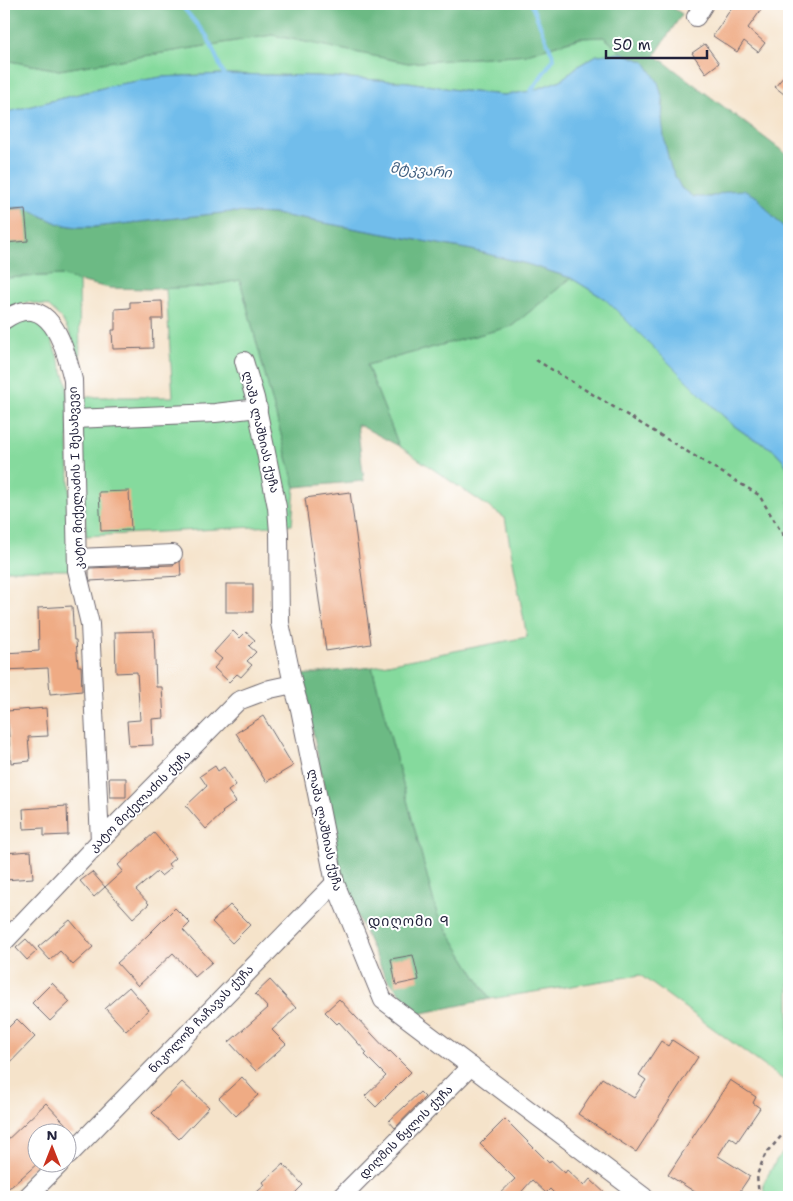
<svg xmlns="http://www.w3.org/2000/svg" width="793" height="1201" font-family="'Shantell Sans','Noto Sans Georgian',sans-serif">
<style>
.green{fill:#85da9d;stroke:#547e6c}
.forest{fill:#6cba84;stroke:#476e60}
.water{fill:#71bdeb;stroke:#4a7093}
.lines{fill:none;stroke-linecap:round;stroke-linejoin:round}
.stream{stroke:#71bdeb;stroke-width:4}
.building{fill:#efab84}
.minor-casing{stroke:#6c666d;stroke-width:20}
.path{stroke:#6c666d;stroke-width:2.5;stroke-dasharray:4 4;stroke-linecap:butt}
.minor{stroke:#fff;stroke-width:18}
.labels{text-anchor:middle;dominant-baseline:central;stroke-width:4;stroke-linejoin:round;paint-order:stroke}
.street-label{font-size:12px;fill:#22223b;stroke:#fff}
.water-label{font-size:14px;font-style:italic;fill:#426081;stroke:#fff}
.neighbourhood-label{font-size:14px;letter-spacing:1px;fill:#22223b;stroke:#fff}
</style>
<rect width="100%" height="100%" fill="#fff"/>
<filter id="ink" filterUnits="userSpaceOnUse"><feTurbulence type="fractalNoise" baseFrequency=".02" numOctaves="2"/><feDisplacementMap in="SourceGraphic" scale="10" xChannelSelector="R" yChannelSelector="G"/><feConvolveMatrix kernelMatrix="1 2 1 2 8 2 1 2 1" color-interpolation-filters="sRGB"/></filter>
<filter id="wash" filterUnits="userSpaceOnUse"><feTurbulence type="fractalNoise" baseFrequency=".0096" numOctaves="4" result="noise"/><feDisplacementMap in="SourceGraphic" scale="20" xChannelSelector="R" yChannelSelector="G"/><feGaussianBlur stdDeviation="1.12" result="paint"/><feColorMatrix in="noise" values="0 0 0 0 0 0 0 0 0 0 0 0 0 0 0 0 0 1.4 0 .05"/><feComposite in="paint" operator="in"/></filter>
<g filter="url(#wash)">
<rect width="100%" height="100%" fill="#f5e3ca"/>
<g class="green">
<path d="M272,35L408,63L527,54L580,38L604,37L622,53L597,55L578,66L561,80L531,91L504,95L463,91L409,82L317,76L224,74L162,77L114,85L4,113V60L59,70Z"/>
<path d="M62,275L79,281L80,374L72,338L62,319L48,306L27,302L4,312V278Z"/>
<path d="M571,278L605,299L706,400L733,425L747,435L774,450L783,460L789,471V1084L640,975L490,999L437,914L372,667L527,637L505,518L399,446L367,365L512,326Z"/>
<path d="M240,280L295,487L292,525L86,536L80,397H173L166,288L203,287Z"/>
<path d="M28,316L47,327L67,383L71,570H4V332L10,326Z"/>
<path d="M789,1146V1197H765L763,1184L777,1159Z"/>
</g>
<g class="forest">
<path d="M4,4H667L682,14L655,55L789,156V232L774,218L728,191C717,195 707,199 695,197C671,193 662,139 662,119C662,113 664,106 663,100C662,91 650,71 645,62L622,53L604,37L579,38L527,54L408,63L272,35L59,70L4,60Z"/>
<path d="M4,208H25L59,224L77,227H94L231,212L275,214L472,250L527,264L571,278L512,326L367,365L399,446L357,424L364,481L295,487L240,280L203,287L150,289L109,288L79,281L62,275L4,278Z"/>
<path d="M372,667L437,914L490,999L418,1014L385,976L338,874L331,824L302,675Z"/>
</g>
<path class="water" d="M622,53L645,62L658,82L663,100L662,120L665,144L671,168L681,188L693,197H710L728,191L743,190L757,197L774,218L789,232V471L783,460L774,450L747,435L733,425L706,400L605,299L571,278L527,264L472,250L275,214L231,212L94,227H77L59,224L25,208H4V113L114,85L161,77L224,74L317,76L409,82L463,91L504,95L531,91L561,80L578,66L597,55Z"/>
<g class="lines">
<g class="stream">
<path d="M180,4L207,36L225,77"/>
<path d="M530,95L531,91L554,58L531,4"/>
</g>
</g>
<g id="blocks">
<g class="building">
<path d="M734,4H753L761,10L748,28L765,43L758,52L744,41L737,52L713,36Z"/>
<path d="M705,44L719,63L706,73L692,53Z"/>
<path d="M789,70V98L775,87Z"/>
<path d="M25,209L28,241L4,243V211Z"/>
<path d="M162,301L163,319H152L153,348L113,349L112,330H115V309L130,308V302Z"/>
<path d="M129,491L131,530L101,531L99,492Z"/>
<path d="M350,492L371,644L326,651L305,498Z"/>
<path d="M180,561L181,576L90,581L89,576V568L173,565Z"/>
<rect x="226" y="584" width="27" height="28"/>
<path d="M72,606L74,640H76L78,666H81L82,691L50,694L48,668L4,670V653L39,651L38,608Z"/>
<path d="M154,631L156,687H162L164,718L152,719L153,745L129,746L127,721L140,720L137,672L116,673L115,632Z"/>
<path d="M233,631L240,638L246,632L255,640L249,646L256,652L247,661L252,665L241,677L237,674L229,682L214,668L222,659L214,652Z"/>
<path d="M46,708L48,736L28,737L30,761L11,763L7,711Z"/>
<path d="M263,716L293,766L266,782L236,733Z"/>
<path d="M215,766L218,771L224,767L236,785L228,791L236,802L222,812L223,813L206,829L186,806L207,786L200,776Z"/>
<path d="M109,778H126V797H110Z"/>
<path d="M67,806L68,835L44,836V828L24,829L23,809Z"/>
<path d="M154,833L175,858L168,864L171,868L161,876L157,872L136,890L149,904L133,918L105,887L123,871L118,865Z"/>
<path d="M31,851L33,878L4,880V853Z"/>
<path d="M92,872L105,887L94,897L80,881Z"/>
<path d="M230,905L250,925L232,943L212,922Z"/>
<path d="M175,908L190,923L183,930L212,962L195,977L173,953L138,986L117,963L147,936Z"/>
<path d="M70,920L93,947L73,965L60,951L50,960L38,947Z"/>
<path d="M26,939L37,951L27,960L16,948Z"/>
<path d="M413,955L419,980L396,985L391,959Z"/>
<path d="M270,980L296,1008L272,1030L286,1044L256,1071L229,1042L268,1008L255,994Z"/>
<path d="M52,983L70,1002L50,1021L32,1003Z"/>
<path d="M129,987L149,1010L126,1031L105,1008Z"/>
<path d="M339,999L389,1052L390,1051L411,1072L376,1107L365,1096L386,1076L365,1055L367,1053L339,1022L337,1024L325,1012Z"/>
<path d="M17,1019L35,1037L4,1069V1032Z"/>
<path d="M672,1040L698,1057L636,1152L578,1114L602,1078L634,1098L646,1080L639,1075L661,1041L668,1046Z"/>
<path d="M242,1077L258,1095L236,1116L219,1098Z"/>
<path d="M730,1080L756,1097L753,1103L760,1108L737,1142L730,1137L718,1156L750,1176L736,1197H703L668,1175Z"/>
<path d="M182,1082L209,1107L179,1139L152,1113Z"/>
<path d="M420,1092L425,1097L395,1128L389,1121Z"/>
<path d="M46,1103L75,1134H38V1163L12,1186L4,1190V1143Z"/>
<path d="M505,1119L549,1163L551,1160L565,1173L567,1170L584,1186L590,1179L609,1197H558L550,1189L546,1193L532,1180L517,1197H496L515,1179L480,1144Z"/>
<path d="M283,1164L303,1185L291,1197H251L265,1185L263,1182Z"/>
</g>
</g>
</g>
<g filter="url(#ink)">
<use href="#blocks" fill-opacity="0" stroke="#6c666d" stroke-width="1"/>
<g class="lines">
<g class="minor-casing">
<g id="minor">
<path d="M696,17L704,4"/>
<path d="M4,320C49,288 65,346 73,380L77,570L90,624L100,841"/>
<path d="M244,361L255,398L277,507L279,533L280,623L293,684L300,709L335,883L383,1000L644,1197"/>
<path d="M74,419L215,413L258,408"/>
<path d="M77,558L173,554"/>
<path d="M4,942L100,841L238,701L270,689L293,684"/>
<path d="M68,1156L335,883"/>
<path d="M27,1197L60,1164"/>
<path d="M341,1197L471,1066"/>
</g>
</g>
<g class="path">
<path d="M536,360L759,495L789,545"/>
<path d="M759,1197L757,1175L765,1155L789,1127"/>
</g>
<use href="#minor" class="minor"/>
</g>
</g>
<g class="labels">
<g class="street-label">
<text transform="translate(261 432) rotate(77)">ლაშა ლაშხიას ქუჩა</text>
<text transform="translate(76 478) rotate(-92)">კატო მიქელაძის I შესახვევი</text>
<text transform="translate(140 801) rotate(-45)">კატო მიქელაძის ქუჩა</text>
<text transform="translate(325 830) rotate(78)">ლაშა ლაშხიას ქუჩა</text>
<text transform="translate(201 1019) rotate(-46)">ნიკოლოზ ჩაჩავას ქუჩა</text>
<text transform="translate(406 1132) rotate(-45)">დიღმის წყლის ქუჩა</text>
</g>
<g class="water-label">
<text transform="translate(421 170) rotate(5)">მტკვარი</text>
</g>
<g class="neighbourhood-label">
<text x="409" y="921">დიღომი 9</text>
</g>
</g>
<rect width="793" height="1201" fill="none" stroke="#fff" stroke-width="20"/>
<g transform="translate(52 1148)"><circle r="24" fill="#ffffff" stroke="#a7a7b1"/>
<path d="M0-4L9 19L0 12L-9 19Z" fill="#c8321e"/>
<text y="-8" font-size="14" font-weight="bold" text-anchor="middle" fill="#22223b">N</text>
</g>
<path d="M606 50v8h101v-8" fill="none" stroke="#22223b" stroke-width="2.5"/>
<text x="613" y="50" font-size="15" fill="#22223b" stroke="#ffffff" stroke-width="4" paint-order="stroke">50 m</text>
</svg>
